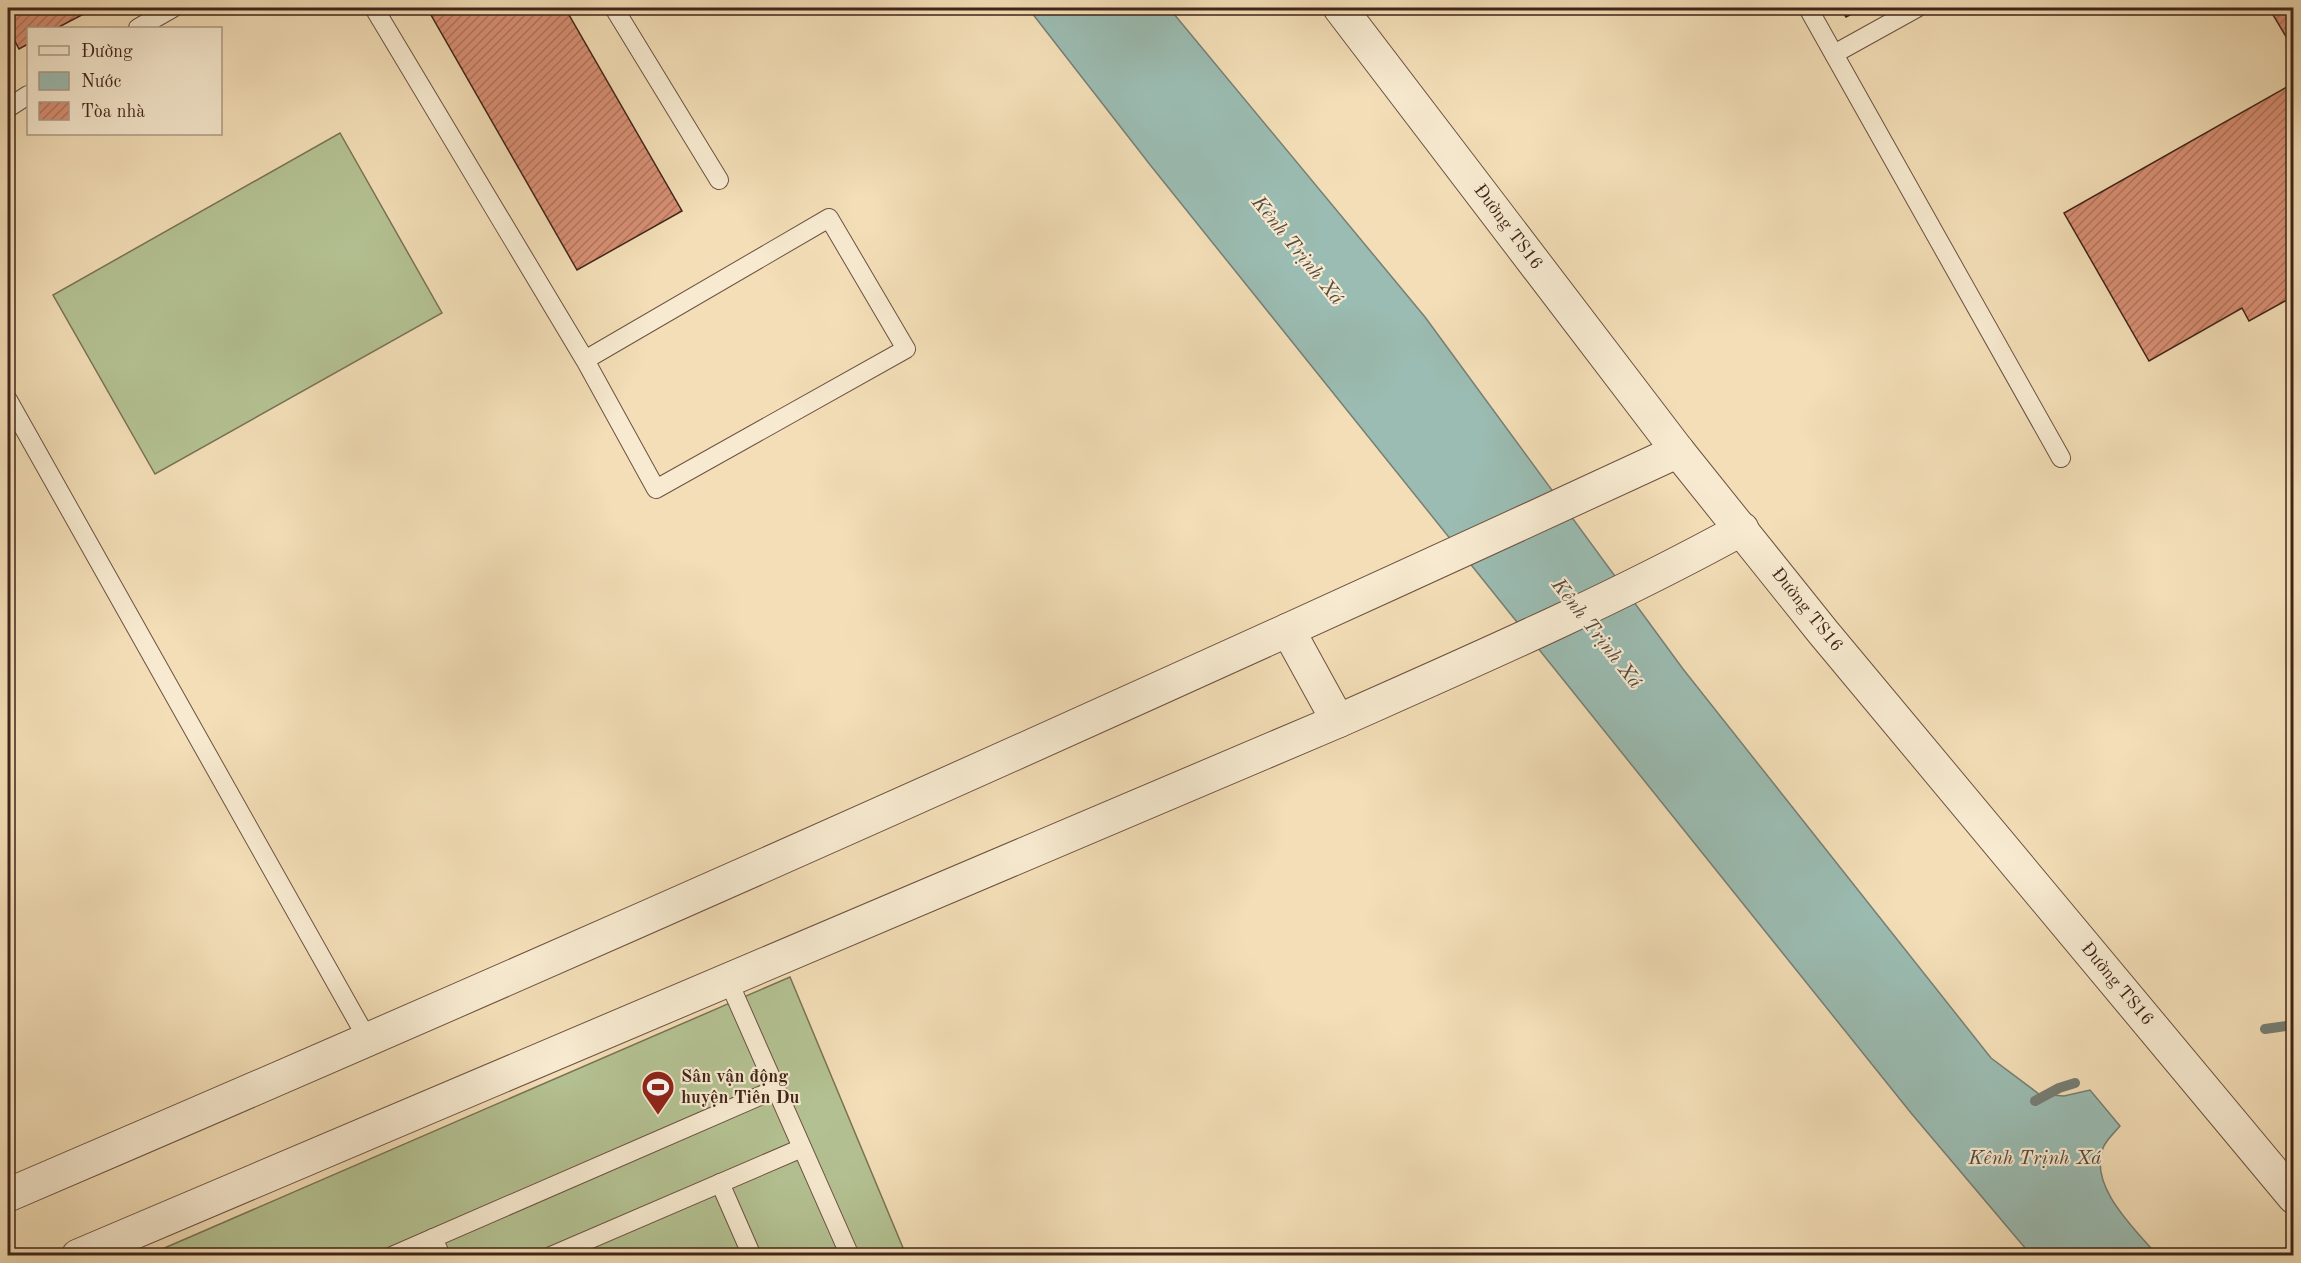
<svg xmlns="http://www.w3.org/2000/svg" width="2301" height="1263" font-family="'Old Standard TT',serif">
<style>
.pitch{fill:#b4c293;stroke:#7a7356;stroke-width:1.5}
.water{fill:#9bbcb2;stroke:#777f75;stroke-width:1.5}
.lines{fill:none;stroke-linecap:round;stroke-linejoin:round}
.stream{stroke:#777f75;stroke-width:10}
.building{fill:url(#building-hatch);stroke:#402419;stroke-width:1.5}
.service-casing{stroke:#6d5240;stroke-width:20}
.tertiary-casing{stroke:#6d5240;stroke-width:35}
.service{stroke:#f7ead0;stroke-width:18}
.tertiary{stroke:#f7ead0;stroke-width:33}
.labels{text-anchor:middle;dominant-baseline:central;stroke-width:4.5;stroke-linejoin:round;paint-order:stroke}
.street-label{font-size:18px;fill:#402419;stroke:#f7ead0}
.poi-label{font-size:18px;font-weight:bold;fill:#402419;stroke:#f7ead0;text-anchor:start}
.water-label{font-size:20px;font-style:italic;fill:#574a3f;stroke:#f7ead0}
</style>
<defs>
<pattern id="building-hatch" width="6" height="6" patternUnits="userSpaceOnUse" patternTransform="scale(1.5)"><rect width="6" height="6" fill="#d88f74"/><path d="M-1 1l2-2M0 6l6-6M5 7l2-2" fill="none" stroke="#b1755e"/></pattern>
</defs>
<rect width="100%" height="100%" fill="#f3deb7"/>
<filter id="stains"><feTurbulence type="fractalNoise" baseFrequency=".00333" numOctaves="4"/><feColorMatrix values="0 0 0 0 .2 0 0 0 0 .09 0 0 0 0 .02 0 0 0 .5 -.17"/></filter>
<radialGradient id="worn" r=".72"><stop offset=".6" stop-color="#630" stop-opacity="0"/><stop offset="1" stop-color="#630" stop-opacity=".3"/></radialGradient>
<g class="pitch">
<path d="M340,133L442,313L155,474L53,295Z"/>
<path d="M790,977L906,1255L146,1256Z"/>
</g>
<path class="water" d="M1028,8H1169L1425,317L1683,669L1991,1058L2039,1094L2064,1096L2090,1090L2120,1126C2115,1132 2106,1140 2103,1148C2088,1186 2135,1229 2157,1255H2031L1911,1113L1151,166Z"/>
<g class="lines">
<g class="stream">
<path d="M2265,1029L2294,1025"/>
<path d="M2035,1101L2059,1088L2075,1083"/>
</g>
</g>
<g class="building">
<path d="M8,8H95L57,28H28V44L19,49L8,28Z"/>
<path d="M427,8H565L682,211L577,270Z"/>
<path d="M1840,8H1863L1846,17Z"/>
<path d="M2269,8H2294V50Z"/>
<path d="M2294,83V296L2249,321L2242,308L2149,361L2064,213Z"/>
</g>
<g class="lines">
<g class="service-casing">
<g id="service">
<path d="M374,8L585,360L656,489L906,349L829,218L585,360"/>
<path d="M614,8L719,180"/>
<path d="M1808,8L2061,458"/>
<path d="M138,28L173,8"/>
<path d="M1834,54L1917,8"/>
<path d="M8,108L28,95"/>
<path d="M8,400L368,1040"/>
<path d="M728,980L850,1256"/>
<path d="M720,1183L752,1256"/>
<path d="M433,1238L441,1256"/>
<path d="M392,1256L776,1089"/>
<path d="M551,1256L802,1148"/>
</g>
</g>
<g class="tertiary-casing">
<g id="tertiary">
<path d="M1340,8L1678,451L1823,632L2294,1197"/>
<path d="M1288,630L1338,721"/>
<path d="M8,1195C568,955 1125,707 1678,451"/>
<path d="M78,1256L1338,721C1475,660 1611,601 1742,529"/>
</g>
</g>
<use href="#service" class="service"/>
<use href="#tertiary" class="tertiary"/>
</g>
<defs>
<g id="stadium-pin" transform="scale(1.725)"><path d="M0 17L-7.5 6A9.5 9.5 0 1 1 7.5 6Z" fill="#8f2418" stroke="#f7ead0"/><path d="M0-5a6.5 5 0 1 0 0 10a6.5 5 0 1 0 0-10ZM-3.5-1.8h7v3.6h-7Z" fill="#fff"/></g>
</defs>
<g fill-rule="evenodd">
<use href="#stadium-pin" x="658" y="1087"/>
</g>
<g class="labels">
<g class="street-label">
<text transform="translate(1508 227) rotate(53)">Đường TS16</text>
<text transform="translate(1807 610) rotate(51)">Đường TS16</text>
<text transform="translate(2117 984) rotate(50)">Đường TS16</text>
</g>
<g class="poi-label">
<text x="681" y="1077">Sân vận động<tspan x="681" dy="21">huyện Tiên Du</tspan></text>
</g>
<g class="water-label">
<text transform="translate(1297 251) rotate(51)">Kênh Trịnh Xá</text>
<text transform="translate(1596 634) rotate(52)">Kênh Trịnh Xá</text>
<text x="2035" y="1159">Kênh Trịnh Xá</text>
</g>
</g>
<rect width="2301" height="1263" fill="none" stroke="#f3deb7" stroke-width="30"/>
<rect x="9" y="9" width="2283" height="1245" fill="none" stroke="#402419" stroke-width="3"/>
<rect x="15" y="15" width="2271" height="1233" fill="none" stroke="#402419" stroke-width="1.5"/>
<rect x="27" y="27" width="195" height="108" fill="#f7ead0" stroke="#ae9b87" stroke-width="1.5"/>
<rect x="39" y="46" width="30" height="9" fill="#f7ead0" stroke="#ae9b87" stroke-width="1.5"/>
<text x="81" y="57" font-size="18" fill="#402419">Đường</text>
<rect x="39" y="72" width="30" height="18" fill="#9bbcb2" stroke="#ae9b87" stroke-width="1.5"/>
<text x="81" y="87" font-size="18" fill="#402419">Nước</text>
<rect x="39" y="102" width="30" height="18" fill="url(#building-hatch)" stroke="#ae9b87" stroke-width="1.5"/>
<text x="81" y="117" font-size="18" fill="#402419">Tòa nhà</text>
<rect width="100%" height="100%" filter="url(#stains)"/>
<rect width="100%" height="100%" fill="url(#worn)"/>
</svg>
